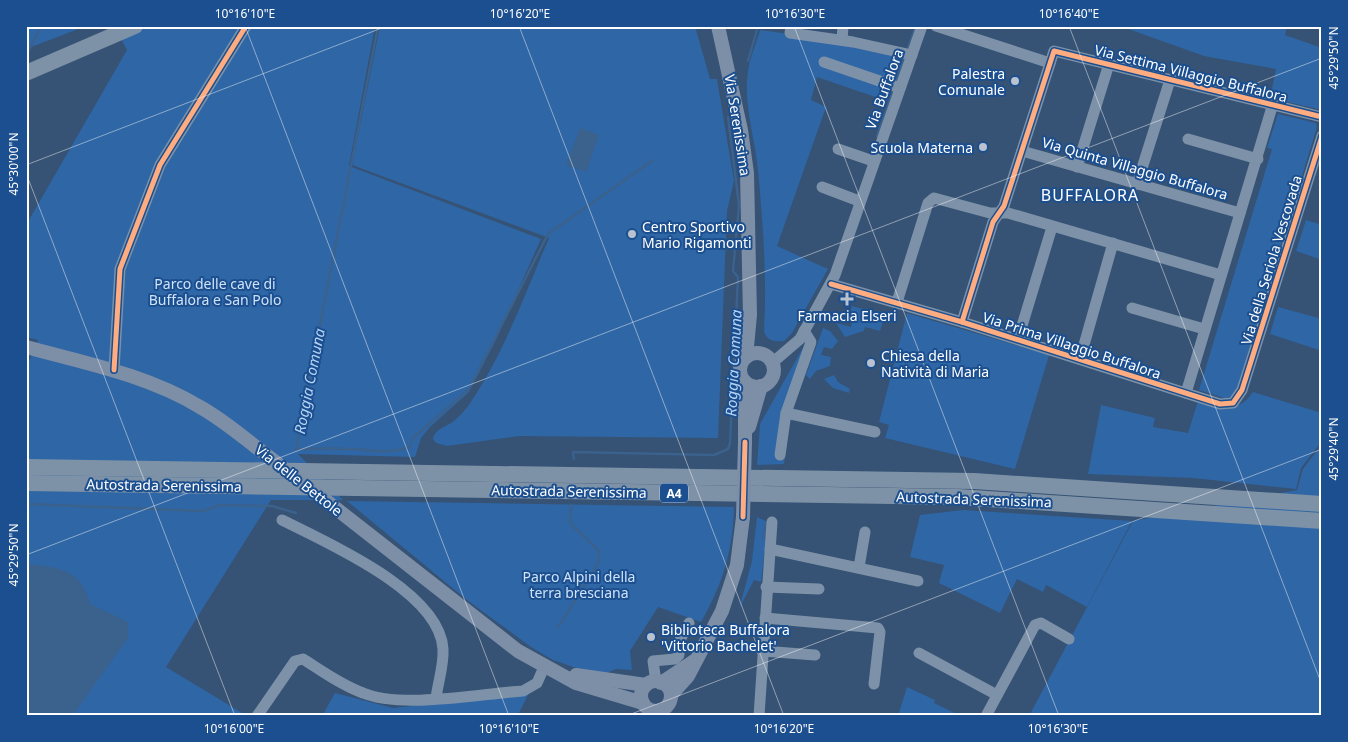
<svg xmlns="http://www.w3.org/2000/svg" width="1348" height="742" font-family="'Noto Sans',sans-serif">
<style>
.green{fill:#2f66a5}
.water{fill:#3b618d}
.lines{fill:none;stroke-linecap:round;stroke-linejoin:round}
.stream{stroke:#3b618d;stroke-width:2.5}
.minor{stroke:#7d92a8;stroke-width:11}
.major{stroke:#7d8ea7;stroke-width:14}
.highway{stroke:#7e92a7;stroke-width:16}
.major-bridge{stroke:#7d8ea7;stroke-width:14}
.cycleway-casing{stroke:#1b4f8f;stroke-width:8}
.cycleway{stroke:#ffac80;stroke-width:5}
.ticks{fill:none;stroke:#fff;stroke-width:1;stroke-opacity:0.45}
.poi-dot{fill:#b9c2ce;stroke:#1b4f8f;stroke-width:2}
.labels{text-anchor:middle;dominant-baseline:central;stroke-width:4;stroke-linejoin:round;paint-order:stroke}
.shield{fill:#1b4f8f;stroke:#bbcadd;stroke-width:1}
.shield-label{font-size:12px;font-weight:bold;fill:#fff}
.poi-label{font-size:14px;fill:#fff;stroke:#1b4f8f;text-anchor:start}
.street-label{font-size:14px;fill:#fff;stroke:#1b4f8f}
.park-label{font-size:14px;fill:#cfe3fa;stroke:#1b4f8f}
.water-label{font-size:15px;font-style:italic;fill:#b5d3f5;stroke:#1b4f8f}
.quarter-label{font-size:16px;letter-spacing:1px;fill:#fff;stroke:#1b4f8f}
.neatline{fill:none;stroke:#fff;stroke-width:2}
.ticks-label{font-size:12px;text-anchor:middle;fill:#fff}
</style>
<rect width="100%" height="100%" fill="#365274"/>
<g class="green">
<path d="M26,26H86L26,49Z"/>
<path d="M114,26H375L349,166L541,239L495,342L469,392L430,427L421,438L415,457L298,454L343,500H271L166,667L247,716H26V368L38,340L26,337V225L127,50Z"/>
<path d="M380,26H695L710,79H717L734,181L727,211L718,438L519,436L447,446L436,443L433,439C435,428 447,427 455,420C461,415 468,407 472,400C505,351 526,291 549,238L352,165Z"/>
<path d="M1120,26H1287L1285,35L1322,48V110L1270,98L1276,69L1204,56Z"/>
<path d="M760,30L854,43L903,55L887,101L817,77L811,100L826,107L777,246L828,269L792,333L784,341C775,342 766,341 764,331C767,277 763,224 758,170C755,139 743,103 748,71C750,57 756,44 760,30Z"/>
<path d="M1278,114L1316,123L1317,127L1235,395L1227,399L1199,390L1272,149L1267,148Z"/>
<path d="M1306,220L1322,225V260L1296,251Z"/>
<path d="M852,306L885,315L880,331L865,327L864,331L845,337L836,323L851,327L852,321L849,320Z"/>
<path d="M1278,307L1322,319V351L1270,334Z"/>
<path d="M907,313L1049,355L1015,469L885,438L889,425L879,422Z"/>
<path d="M823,328L830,331L838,341L832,349L824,347L821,355L831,357L830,366L816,371L810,379L806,375Z"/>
<path d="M805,344L776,456L785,457L784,464L757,465L760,424Z"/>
<path d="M834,375L838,382L850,389L849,393L833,388L824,379Z"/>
<path d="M1253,392L1322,413V441L1301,468L1296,489L1193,478L1088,474L1101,405L1155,418L1153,427L1188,433L1198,401C1222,406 1236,416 1253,392Z"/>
<path d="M1322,444V716H1029L1133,521L1297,490L1303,469Z"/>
<path d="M347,501L734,507C733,550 723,584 701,622L658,607L630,651L632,670L616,669L604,674L576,668L553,660L531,647L467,600Z"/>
<path d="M963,510L1132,521L1087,607L1046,585L1043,592L1017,579L1000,613L939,583L944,565L910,557L920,515Z"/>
<path d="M757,517L768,522L761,582L754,580L739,609L752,561Z"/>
<path d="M907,687L935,700L934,703L961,716H898Z"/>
<path d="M335,693L393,708L529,693L519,713L523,716H322Z"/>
</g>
<g class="water">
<path d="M580,128L599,135L586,172L566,165Z"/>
<path d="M26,564C57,567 82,569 90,604L128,622V638L72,716H26Z"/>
</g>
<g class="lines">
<g class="stream">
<path d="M378,26L296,449C313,449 330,448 348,449C371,449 387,455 410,447L412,439L469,389L548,234L653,160"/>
<path d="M908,48L916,26"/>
<path d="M29,50L41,26"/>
<path d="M748,61L758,26"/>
<path d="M895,84L905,56"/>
<path d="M877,136L894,89"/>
<path d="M574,459L573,452L714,455L728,449L730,443L738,277L733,271L739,205L728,117"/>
<path d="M26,504L202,511L221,505L272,506L296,513"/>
<path d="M764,538L766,523"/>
<path d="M558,627L598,564L599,551L570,523L571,505"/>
</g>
<g class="minor">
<path d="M791,26L790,33L853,42L912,55"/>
<path d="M936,26L1050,63"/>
<path d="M842,40L843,26"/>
<path d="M824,62L900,88"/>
<path d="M1188,139L1258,159"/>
<path d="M838,149L873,161"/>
<path d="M1022,151L1240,213"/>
<path d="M1077,167L1109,64"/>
<path d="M1137,184L1170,80"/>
<path d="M822,187L859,201"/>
<path d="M831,284L962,322L1220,404L1233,403L1242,390L1322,136"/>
<path d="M897,302L928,203L934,198L990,213H1008L1221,275"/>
<path d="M1132,308L1204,329"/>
<path d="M962,322L993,222L1004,206L1054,51L1322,117"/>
<path d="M1018,339L1052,227"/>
<path d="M1080,359L1113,243"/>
<path d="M772,363L800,339L835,275L922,26"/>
<path d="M114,370L120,269L160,165L246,26"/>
<path d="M1186,393L1272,107"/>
<path d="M786,413L875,432"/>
<path d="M780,455L786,413L811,342L804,331"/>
<path d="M282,520C328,543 440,592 443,649C444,665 438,682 436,698"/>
<path d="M770,549L918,581"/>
<path d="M859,567L865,532"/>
<path d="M766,587L819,589"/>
<path d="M765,618L878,628L880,632L874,684"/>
<path d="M762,651L815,655"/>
<path d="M919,653L997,695"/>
<path d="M656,682L653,661L675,659L679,655L680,640L689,623"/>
<path d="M257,716L295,661L303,659C322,671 341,685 363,693C402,709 479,694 523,691L537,683L545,665"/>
<path d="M759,716L772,522"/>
<path d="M986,716L1035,625L1041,623L1069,639"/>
</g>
<g class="major">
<path d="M718,26L741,130L747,173L750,315L746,357"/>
<path d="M26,347C85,363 147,375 200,407C220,418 238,433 256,447"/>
<circle cx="757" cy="370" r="17"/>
<path d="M749,427L761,386"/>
<path d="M745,442V382"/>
<path d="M329,503L518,651L576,683L643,703"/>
<path d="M576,675L646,685"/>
<circle cx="656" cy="696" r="15"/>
<path d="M661,683L694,661"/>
<path d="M671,695L688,676L722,611L737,565L743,517"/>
</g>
<g class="highway">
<path d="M26,73L135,26"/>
<path d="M26,467L974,481L1322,504"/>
<path d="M26,483L958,497L1322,521"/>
</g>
<g class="major-bridge">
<path d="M256,447L329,503"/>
<path d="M743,517L745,442"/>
</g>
<g class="cycleway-casing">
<g id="cycleway">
<path d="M831,284L962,322L1220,404L1233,403L1242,390L1322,136"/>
<path d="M962,322L993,222L1004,206L1054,51L1322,117"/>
<path d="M114,370L120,269L160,165L246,26"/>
<path d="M743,517L745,442"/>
</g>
</g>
<use href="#cycleway" class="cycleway"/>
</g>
<path class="ticks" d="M245,26L509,716M519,26L784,716M794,26L1059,716M1069,26L1322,685M26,165L387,26M26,173L235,716M26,555L1322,58M626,716L1322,449"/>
<g class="poi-dot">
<circle cx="1015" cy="81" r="5"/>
<circle cx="983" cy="147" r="5"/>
<circle cx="632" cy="234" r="5"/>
<path d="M844.5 291.5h5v5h5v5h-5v5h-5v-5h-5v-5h5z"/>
<circle cx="871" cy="363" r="5"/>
<circle cx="651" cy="637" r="5"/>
</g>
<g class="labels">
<rect class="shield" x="660" y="483.5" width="28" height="19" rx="4"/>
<g class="shield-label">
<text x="674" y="493">A4</text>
</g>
<g class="poi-label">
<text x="1005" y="73" text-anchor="end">Palestra<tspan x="1005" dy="16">Comunale</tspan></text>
<text x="973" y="147" text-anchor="end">Scuola Materna</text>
<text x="642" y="226">Centro Sportivo<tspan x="642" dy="16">Mario Rigamonti</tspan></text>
<text x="847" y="315" text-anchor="middle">Farmacia Elseri</text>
<text x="881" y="355">Chiesa della<tspan x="881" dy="16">Natività di Maria</tspan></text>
<text x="661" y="629">Biblioteca Buffalora<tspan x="661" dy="16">'Vittorio Bachelet'</tspan></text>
</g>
<g class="street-label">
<text transform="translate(1191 73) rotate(14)">Via Settima Villaggio Buffalora</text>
<text transform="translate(884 89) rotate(-70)">Via Buffalora</text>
<text transform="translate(738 125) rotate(81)">Via Serenissima</text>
<text transform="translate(1135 168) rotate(16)">Via Quinta Villaggio Buffalora</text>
<text transform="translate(1271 260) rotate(-73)">Via della Seriola Vescovada</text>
<text transform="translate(1072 345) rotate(18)">Via Prima Villaggio Buffalora</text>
<text transform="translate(299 480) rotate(38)">Via delle Bettole</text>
<text transform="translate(164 485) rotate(1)">Autostrada Serenissima</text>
<text transform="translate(569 491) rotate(1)">Autostrada Serenissima</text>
<text transform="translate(974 499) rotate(2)">Autostrada Serenissima</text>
</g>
<g class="park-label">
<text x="215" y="283">Parco delle cave di<tspan x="215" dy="16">Buffalora e San Polo</tspan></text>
<text x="579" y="576">Parco Alpini della<tspan x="579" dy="16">terra bresciana</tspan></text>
</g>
<g class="water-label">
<text transform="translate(733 363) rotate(-87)">Roggia Comuna</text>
<text transform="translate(309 381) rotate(-79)">Roggia Comuna</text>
</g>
<g class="quarter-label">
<text x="1090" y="195">BUFFALORA</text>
</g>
</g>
<rect width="1348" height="742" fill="none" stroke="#1b4f8f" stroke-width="55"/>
<rect x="28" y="28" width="1292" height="686" class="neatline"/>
<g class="ticks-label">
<text x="245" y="18">10°16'10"E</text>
<text x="520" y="18">10°16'20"E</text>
<text x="795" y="18">10°16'30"E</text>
<text x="1069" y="18">10°16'40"E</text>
<text transform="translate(1334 58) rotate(-90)" y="4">45°29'50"N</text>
<text transform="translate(14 164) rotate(-90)" y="4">45°30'00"N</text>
<text transform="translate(1334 449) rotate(-90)" y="4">45°29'40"N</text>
<text transform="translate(14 555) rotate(-90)" y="4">45°29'50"N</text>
<text x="234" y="733">10°16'00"E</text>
<text x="509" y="733">10°16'10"E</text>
<text x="784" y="733">10°16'20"E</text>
<text x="1058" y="733">10°16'30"E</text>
</g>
</svg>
